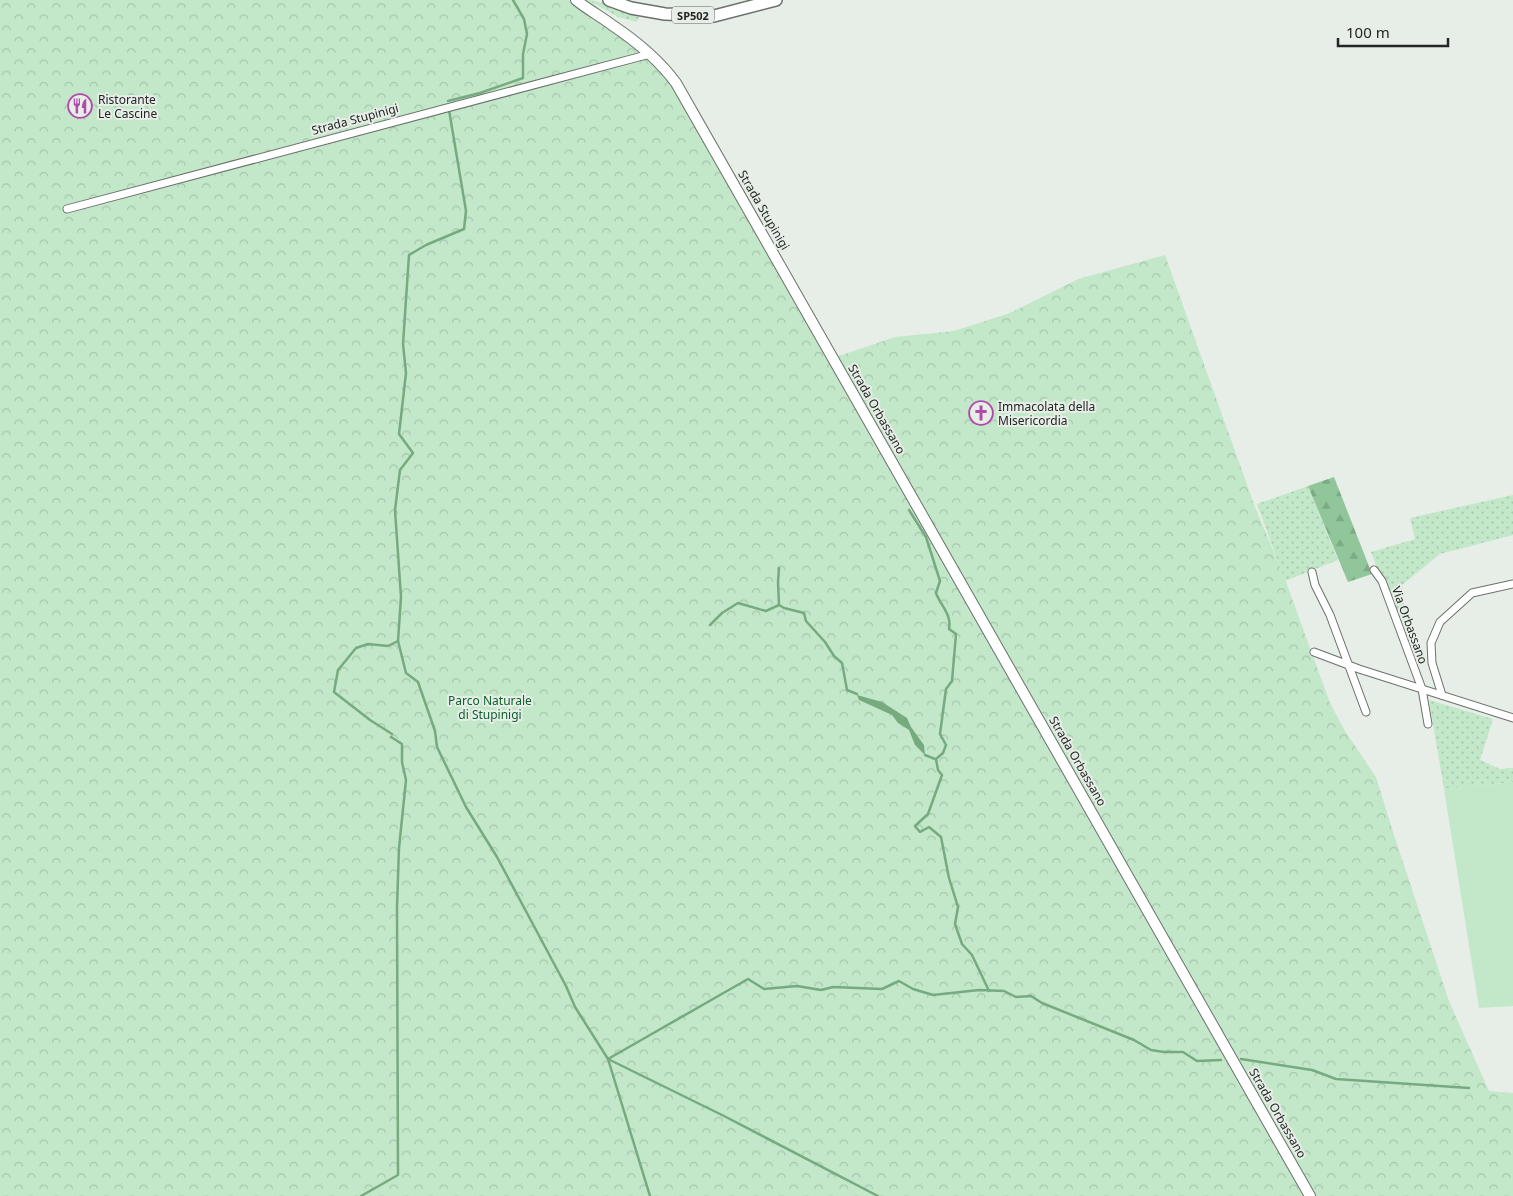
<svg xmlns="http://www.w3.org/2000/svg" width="1513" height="1196" font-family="'Noto Sans',sans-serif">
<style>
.grass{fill:url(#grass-dots)}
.forest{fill:url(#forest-firs)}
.park{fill:url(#park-crowns)}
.pitch{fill:#c3e7c9}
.water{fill:#76ab80}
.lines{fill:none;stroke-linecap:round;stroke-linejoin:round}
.stream{stroke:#76ab80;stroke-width:2.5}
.street-casing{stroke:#6b716b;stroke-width:9}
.secondary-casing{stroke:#6b716b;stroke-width:12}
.primary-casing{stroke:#6b716b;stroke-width:14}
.street{stroke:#fff;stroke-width:7}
.secondary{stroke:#fff;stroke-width:10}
.primary{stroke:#fff;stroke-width:11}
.labels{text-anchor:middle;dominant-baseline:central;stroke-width:4;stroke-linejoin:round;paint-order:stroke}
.shield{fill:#e7eee8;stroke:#5e625e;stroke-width:1}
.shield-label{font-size:11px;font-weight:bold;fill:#232623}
.poi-label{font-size:12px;fill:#232623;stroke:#e7eee8;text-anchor:start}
.street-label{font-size:12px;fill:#232623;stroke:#e7eee8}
.park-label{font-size:12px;fill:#0d622c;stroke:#e7eee8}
</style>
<defs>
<pattern id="grass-dots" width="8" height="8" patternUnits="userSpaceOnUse" patternTransform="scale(1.25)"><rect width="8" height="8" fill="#c3e7c9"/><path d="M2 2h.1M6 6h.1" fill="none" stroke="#a7c6ac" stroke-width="1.8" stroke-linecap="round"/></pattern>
<pattern id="forest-firs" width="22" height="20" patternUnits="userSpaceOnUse" patternTransform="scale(1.25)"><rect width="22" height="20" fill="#90c69a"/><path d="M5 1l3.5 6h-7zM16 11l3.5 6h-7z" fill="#7caa84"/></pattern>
<pattern id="park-crowns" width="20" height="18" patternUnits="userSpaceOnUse" patternTransform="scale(1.25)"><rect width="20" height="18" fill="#c3e7c9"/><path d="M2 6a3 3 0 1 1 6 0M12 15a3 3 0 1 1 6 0" fill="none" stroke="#a7c6ac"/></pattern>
</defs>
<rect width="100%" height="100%" fill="#e7eee8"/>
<g class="grass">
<path d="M588,0C601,0 625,12 639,17L637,22L618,17Z"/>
<path d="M1308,486L1338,560L1285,581L1257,504Z"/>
<path d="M1513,495V535L1440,554L1402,585L1409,650L1371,552L1415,539L1410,518Z"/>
<path d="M1429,700L1493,719L1480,760L1500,769L1513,768V782L1444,789Z"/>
</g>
<path class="forest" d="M1334,477L1372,574L1348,582L1308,486Z"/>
<path class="park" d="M0,0H590L666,69L833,358L895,337L954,331L1010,313L1078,279L1165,255L1255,507L1285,579L1330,703L1345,731L1376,777L1393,832L1449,1001L1489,1091L1513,1093V1196H0Z"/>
<path class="pitch" d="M1513,782V1006L1479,1008L1444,789Z"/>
<path class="water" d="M857,695L882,702L907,718L911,727L924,745L925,755L915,745L909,730L898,723L892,715L859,700Z"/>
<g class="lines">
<g class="stream">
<path d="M448,101L480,93L523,78V54L527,34L524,19L513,0"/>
<path d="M449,110L466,211L464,229L426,245L409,255L403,344L406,373L399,434L413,453L400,470L395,510L401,597L398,641L406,673L418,682L435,731L437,747L466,807L497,857L566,986L575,1007L608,1059L650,1196"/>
<path d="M909,510L926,537L940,581L936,593C941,606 952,615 949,629L956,634L952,681L946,689L940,734L946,745L943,753L936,759L938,770L942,775L928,814L915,826L920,832L929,827L941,837L949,878L958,907L955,924L962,944L972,955L989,991"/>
<path d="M779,568L778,582L779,605L784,608L804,613L806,621L825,642L834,656L842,663L847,690L857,694"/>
<path d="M710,625L722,613L738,603L766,611L779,605"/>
<path d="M392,734L370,720L334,692L338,670L356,648L368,644L388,646L398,641"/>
<path d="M925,755L935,759"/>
<path d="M608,1059L748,979L764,989L797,986L821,990L833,987L882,989L899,981L913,989L933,995L979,990L1004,991L1016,997L1031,996L1042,1003L1134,1040L1151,1050L1164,1052H1183L1197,1061L1221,1060"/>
<path d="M608,1059L724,1116L878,1196"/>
<path d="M1241,1059L1312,1070L1336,1079L1469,1088"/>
<path d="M361,1196L398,1175L397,907L399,848L406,780L402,762V744L391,737"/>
</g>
<g class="street-casing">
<g id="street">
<path d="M67,209L650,54"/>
<path d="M1374,570L1382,581L1422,689L1428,724"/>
<path d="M1312,572L1315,585L1330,615L1366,712"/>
<path d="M1314,652L1359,669L1513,718"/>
<path d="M1442,695L1432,663L1431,643L1440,622L1472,593L1513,584"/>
</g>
</g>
<g class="secondary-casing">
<path id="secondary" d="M576,0C587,9 600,16 612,25C636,41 659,60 676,83L1310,1196"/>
</g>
<g class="primary-casing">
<path id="primary" d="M609,0L631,8L665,14L714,16L776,0"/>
</g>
<use href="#street" class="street"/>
<use href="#secondary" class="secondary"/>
<use href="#primary" class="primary"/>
</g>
<defs>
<g id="restaurant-ring" transform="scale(1.25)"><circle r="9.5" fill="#e7eee8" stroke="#b24aac" stroke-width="1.5"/><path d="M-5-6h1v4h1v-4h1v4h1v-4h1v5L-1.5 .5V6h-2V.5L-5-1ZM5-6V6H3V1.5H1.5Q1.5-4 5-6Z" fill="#b24aac"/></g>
<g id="church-ring" transform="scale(1.25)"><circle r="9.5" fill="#e7eee8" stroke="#b24aac" stroke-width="1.5"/><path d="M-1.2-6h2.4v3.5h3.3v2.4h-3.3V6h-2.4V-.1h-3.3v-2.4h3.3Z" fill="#b24aac"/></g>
</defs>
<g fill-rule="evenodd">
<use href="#restaurant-ring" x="80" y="106"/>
<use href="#church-ring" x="981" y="413"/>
</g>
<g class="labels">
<rect class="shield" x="672" y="6.5" width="42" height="17" rx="4"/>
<g class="shield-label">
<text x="693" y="15">SP502</text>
</g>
<g class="poi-label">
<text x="98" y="99">Ristorante<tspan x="98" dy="14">Le Cascine</tspan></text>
<text x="998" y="406">Immacolata della<tspan x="998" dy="14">Misericordia</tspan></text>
</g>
<g class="street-label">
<text transform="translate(355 119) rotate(-15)">Strada Stupinigi</text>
<text transform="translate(764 210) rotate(60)">Strada Stupinigi</text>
<text transform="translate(877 409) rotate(60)">Strada Orbassano</text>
<text transform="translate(1410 625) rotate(70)">Via Orbassano</text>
<text transform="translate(1078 761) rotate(60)">Strada Orbassano</text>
<text transform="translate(1278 1113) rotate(60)">Strada Orbassano</text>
</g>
<g class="park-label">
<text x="490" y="700">Parco Naturale<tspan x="490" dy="14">di Stupinigi</tspan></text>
</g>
</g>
<path d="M1338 38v8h110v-8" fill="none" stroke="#232623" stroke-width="2.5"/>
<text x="1346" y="38" font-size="15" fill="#232623" stroke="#e7eee8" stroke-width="4" paint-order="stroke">100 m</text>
</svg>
